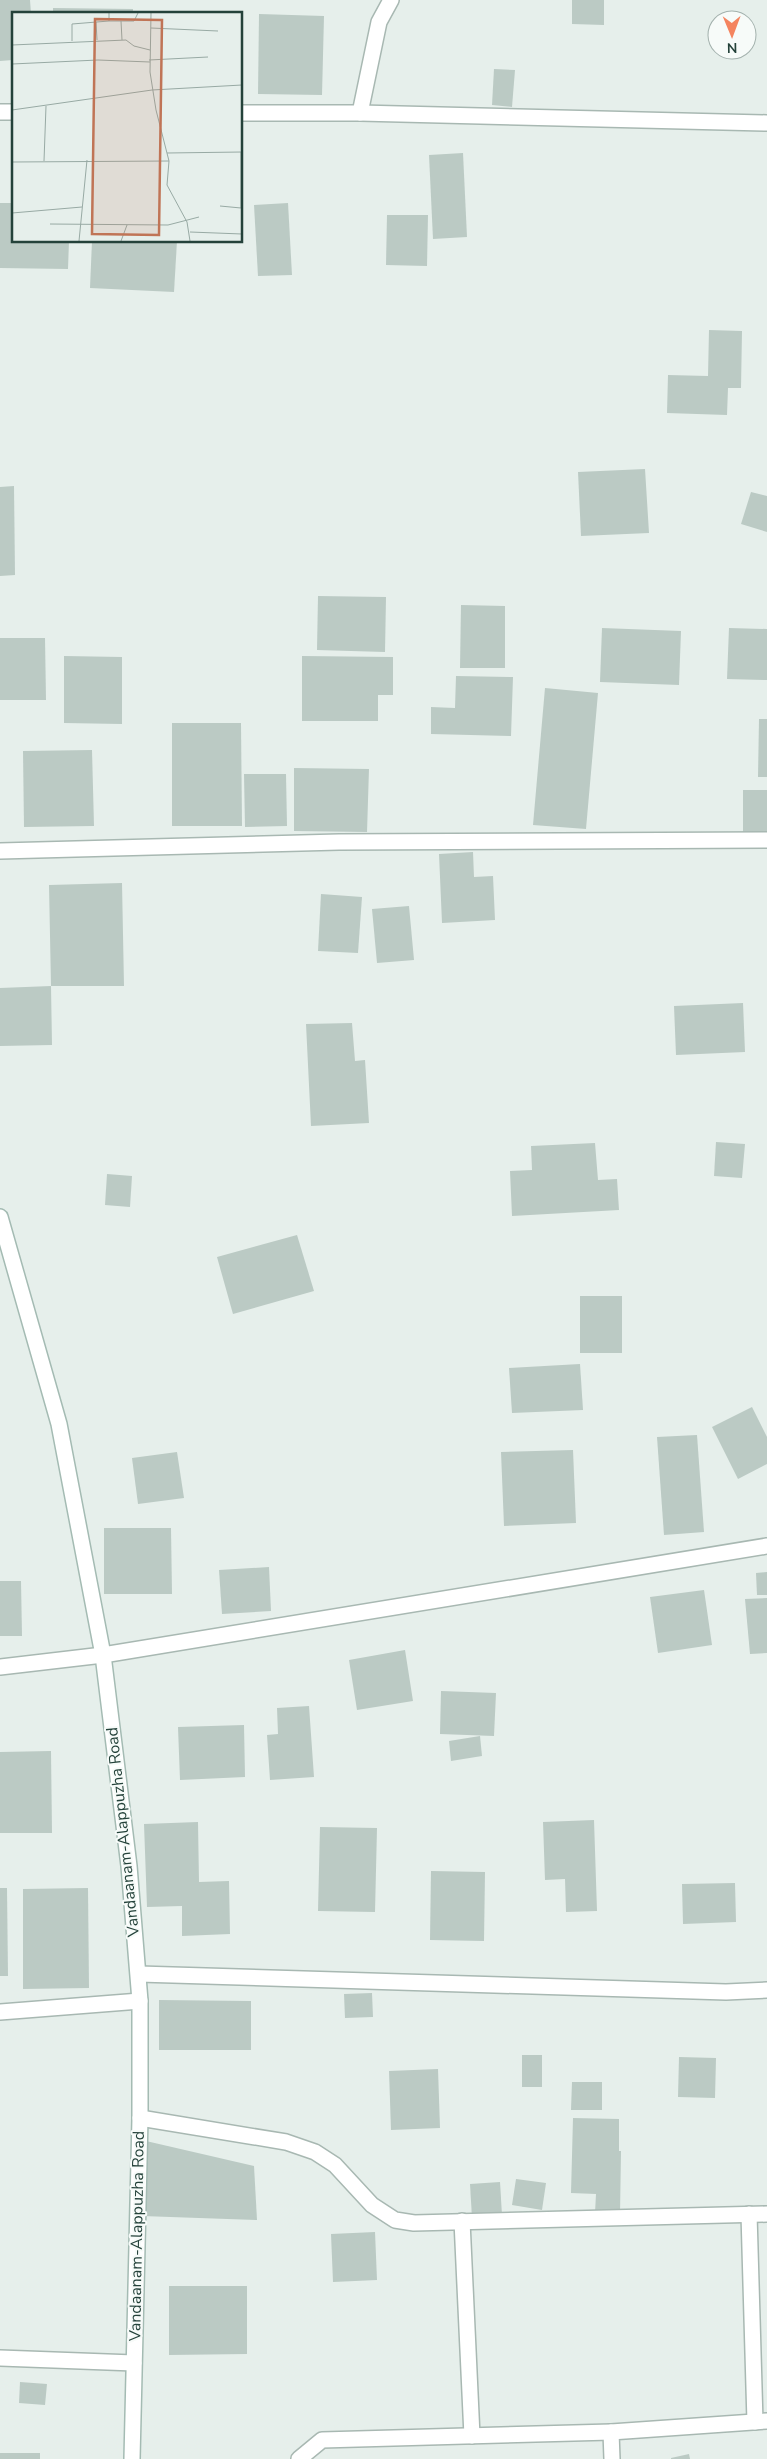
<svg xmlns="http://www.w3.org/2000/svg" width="767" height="2459" font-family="'Nunito Sans',sans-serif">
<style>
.building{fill:#bbcac4}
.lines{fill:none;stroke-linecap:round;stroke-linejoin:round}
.minor-casing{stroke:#a8b8b2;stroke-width:18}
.secondary-casing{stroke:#a4bbb3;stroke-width:18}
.minor{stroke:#fff;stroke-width:15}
.secondary{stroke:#fff;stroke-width:15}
.labels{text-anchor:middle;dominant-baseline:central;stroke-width:4;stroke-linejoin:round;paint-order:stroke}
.street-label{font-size:16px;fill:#24423a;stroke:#f7fbf9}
.inset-road{fill:none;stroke:#98aaa4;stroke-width:1}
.view{fill:#c07456;fill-opacity:0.15;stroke:#c07456;stroke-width:2.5}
.inset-edge{fill:none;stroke:#24423a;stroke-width:2.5}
</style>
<rect width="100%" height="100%" fill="#e6efeb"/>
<g class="building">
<path d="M0,0H30L31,14H14L13,60L0,61Z"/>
<path d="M572,0H604V25L572,24Z"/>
<path d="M53,8L133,9V14H53Z"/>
<path d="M259,14L324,16L322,95L258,94Z"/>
<path d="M494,69L515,70L512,107L492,105Z"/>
<path d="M463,153L467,237L433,239L429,155Z"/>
<path d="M0,203H14V241H69L68,269L0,268Z"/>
<path d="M288,203L292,275L258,276L254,205Z"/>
<path d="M387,215H428L427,266L386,265Z"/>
<path d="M92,241H177L174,292L90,288Z"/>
<path d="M709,330L742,331L741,388H728L727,415L667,413L668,375L708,376Z"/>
<path d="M645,469L649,533L581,536L578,472Z"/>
<path d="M14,486L15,575L0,576V487Z"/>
<path d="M751,492L767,496V532L741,524Z"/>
<path d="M318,596L386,597L385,652L317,650Z"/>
<path d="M461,605L505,606V668H460Z"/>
<path d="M602,628L681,631L679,685L600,682Z"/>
<path d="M729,628L767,629V680L727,679Z"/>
<path d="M0,638H45L46,700H0Z"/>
<path d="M64,656L122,657V724L64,723Z"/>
<path d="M302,656L393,657V695H378V721H302Z"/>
<path d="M456,676L513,677L511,736L431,734V707L455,708Z"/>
<path d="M545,688L598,693L586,829L533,825Z"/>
<path d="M759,719H767V777H758Z"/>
<path d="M172,723H241L242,826H172Z"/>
<path d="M92,750L94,826L24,827L23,751Z"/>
<path d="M294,768L369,769L367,832L294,831Z"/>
<path d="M244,774H286L287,826L245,827Z"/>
<rect x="743" y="790" width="24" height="43"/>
<path d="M473,852L474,877L493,876L495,920L442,923L439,854Z"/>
<path d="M122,883L124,986H51L52,1045L0,1046V988L51,986L49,885Z"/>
<path d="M321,894L362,897L358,953L318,951Z"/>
<path d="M409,906L414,960L377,963L372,909Z"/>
<path d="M743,1003L745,1052L676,1055L674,1006Z"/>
<path d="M352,1023L355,1061L365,1060L369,1123L311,1126L306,1024Z"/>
<path d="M716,1142L745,1144L742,1178L714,1176Z"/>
<path d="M595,1143L598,1180L617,1179L619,1210L512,1216L510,1171L532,1170L531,1146Z"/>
<path d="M107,1174L132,1176L130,1207L105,1205Z"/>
<path d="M297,1235L314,1291L233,1314L217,1257Z"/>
<rect x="580" y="1296" width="42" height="57"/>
<path d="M580,1364L583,1410L512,1413L509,1368Z"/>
<path d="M752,1407L767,1437V1464L738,1479L712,1427Z"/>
<path d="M697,1435L704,1532L664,1535L657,1437Z"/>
<path d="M573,1450L576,1523L504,1526L501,1452Z"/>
<path d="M177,1452L184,1498L138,1504L132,1458Z"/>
<path d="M104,1528H171L172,1594H104Z"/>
<path d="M269,1567L271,1611L222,1614L219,1570Z"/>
<path d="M767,1572V1595H757L756,1573Z"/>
<path d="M0,1581H21L22,1636H0Z"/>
<path d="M704,1590L712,1645L658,1653L650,1597Z"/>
<path d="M767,1598V1653L750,1654L745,1599Z"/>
<path d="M405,1650L413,1701L357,1710L349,1660Z"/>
<path d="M441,1691L496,1693L494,1736L440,1734Z"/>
<path d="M309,1706L314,1777L270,1780L267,1735L278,1734L277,1708Z"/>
<path d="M244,1725L245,1777L180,1780L178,1727Z"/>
<path d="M480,1736L482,1756L451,1761L449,1741Z"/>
<path d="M51,1751L52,1833H0V1752Z"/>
<path d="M594,1820L597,1911L566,1912L565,1879L545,1880L543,1822Z"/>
<path d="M198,1822L199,1882L229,1881L230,1934L182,1936V1906L147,1907L144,1824Z"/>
<path d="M320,1827L377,1828L375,1912L318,1911Z"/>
<path d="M431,1871L485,1872L484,1941L430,1940Z"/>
<path d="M735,1883L736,1922L683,1924L682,1884Z"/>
<path d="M0,1888H7L8,1976H0Z"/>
<path d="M88,1888L89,1988L23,1989V1889Z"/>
<path d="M372,1993L373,2017L345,2018L344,1994Z"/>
<path d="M159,2000L251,2001V2050H159Z"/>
<rect x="522" y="2055" width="20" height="32"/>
<path d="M679,2057L716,2058L715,2098L678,2097Z"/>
<path d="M438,2069L440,2128L391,2130L389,2071Z"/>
<path d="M572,2082H602V2110H571Z"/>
<path d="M573,2118L619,2119V2151H621L620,2214L595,2213L596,2194L571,2193Z"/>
<path d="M146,2141L254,2166L257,2220L142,2216Z"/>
<path d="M516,2179L546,2183L542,2210L512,2205Z"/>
<path d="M500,2182L502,2215L472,2218L470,2184Z"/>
<path d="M375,2232L377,2280L333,2282L331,2234Z"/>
<path d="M169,2286H247V2354L169,2355Z"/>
<path d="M20,2382L47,2384L45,2405L19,2403Z"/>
<rect x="0" y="2453" width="40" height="6"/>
<path d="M689,2454L690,2459H671V2458Z"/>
</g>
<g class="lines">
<g class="minor-casing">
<g id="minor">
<path d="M0,112H14"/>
<path d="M241,113H360L767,123"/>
<path d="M360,113L379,22L391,0"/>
<path d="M0,851L339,842L767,840"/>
<path d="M0,1667L103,1655L767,1546"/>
<path d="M139,1974L726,1992L767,1990"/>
<path d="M0,2012L140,2001"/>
<path d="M140,2118L286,2142L315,2152L335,2165L372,2205L395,2220L414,2223L767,2214"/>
<path d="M749,2214L755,2422"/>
<path d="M462,2221L472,2436"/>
<path d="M0,2358L134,2363"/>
<path d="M299,2459L322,2440L611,2432"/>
<path d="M612,2459L611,2432L767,2421"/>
</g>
</g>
<g class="secondary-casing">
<path id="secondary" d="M0,1217L59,1424L103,1655L129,1866L140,2001V2118L132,2459"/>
</g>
<use href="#minor" class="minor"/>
<use href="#secondary" class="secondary"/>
</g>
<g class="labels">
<g class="street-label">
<text transform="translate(123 1832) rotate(-96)">Vandaanam-Alappuzha Road</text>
<text transform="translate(137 2236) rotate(-89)">Vandaanam-Alappuzha Road</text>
</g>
</g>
<g transform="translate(12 12)">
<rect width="230" height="230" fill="#e6efeb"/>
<path class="inset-road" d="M139,1L138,60L144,98L157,149L155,173L175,210L178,229M97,9H122L126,1M109,9L110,28M84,10L85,28M139,16L206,19M60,29V12L97,9V1M0,33L114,28L122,34L138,38M137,48L196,45M0,52L86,48L138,50M0,98L140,78L230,73M229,140V196M155,141L230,140M32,149L34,94M0,150L157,149M208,194L229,196M0,201L70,195M38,212L156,213L187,205M178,220L230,222M67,229L75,148M109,229L115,213"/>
<path class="view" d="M83,7L150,8L147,223L80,222Z"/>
<rect width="230" height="230" class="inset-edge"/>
</g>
<g transform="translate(732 35) rotate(179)"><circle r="24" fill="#f7fbf9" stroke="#a3b1ad"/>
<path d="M0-4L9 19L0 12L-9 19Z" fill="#f4845f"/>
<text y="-8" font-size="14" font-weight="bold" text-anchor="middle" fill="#24423a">N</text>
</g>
</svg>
